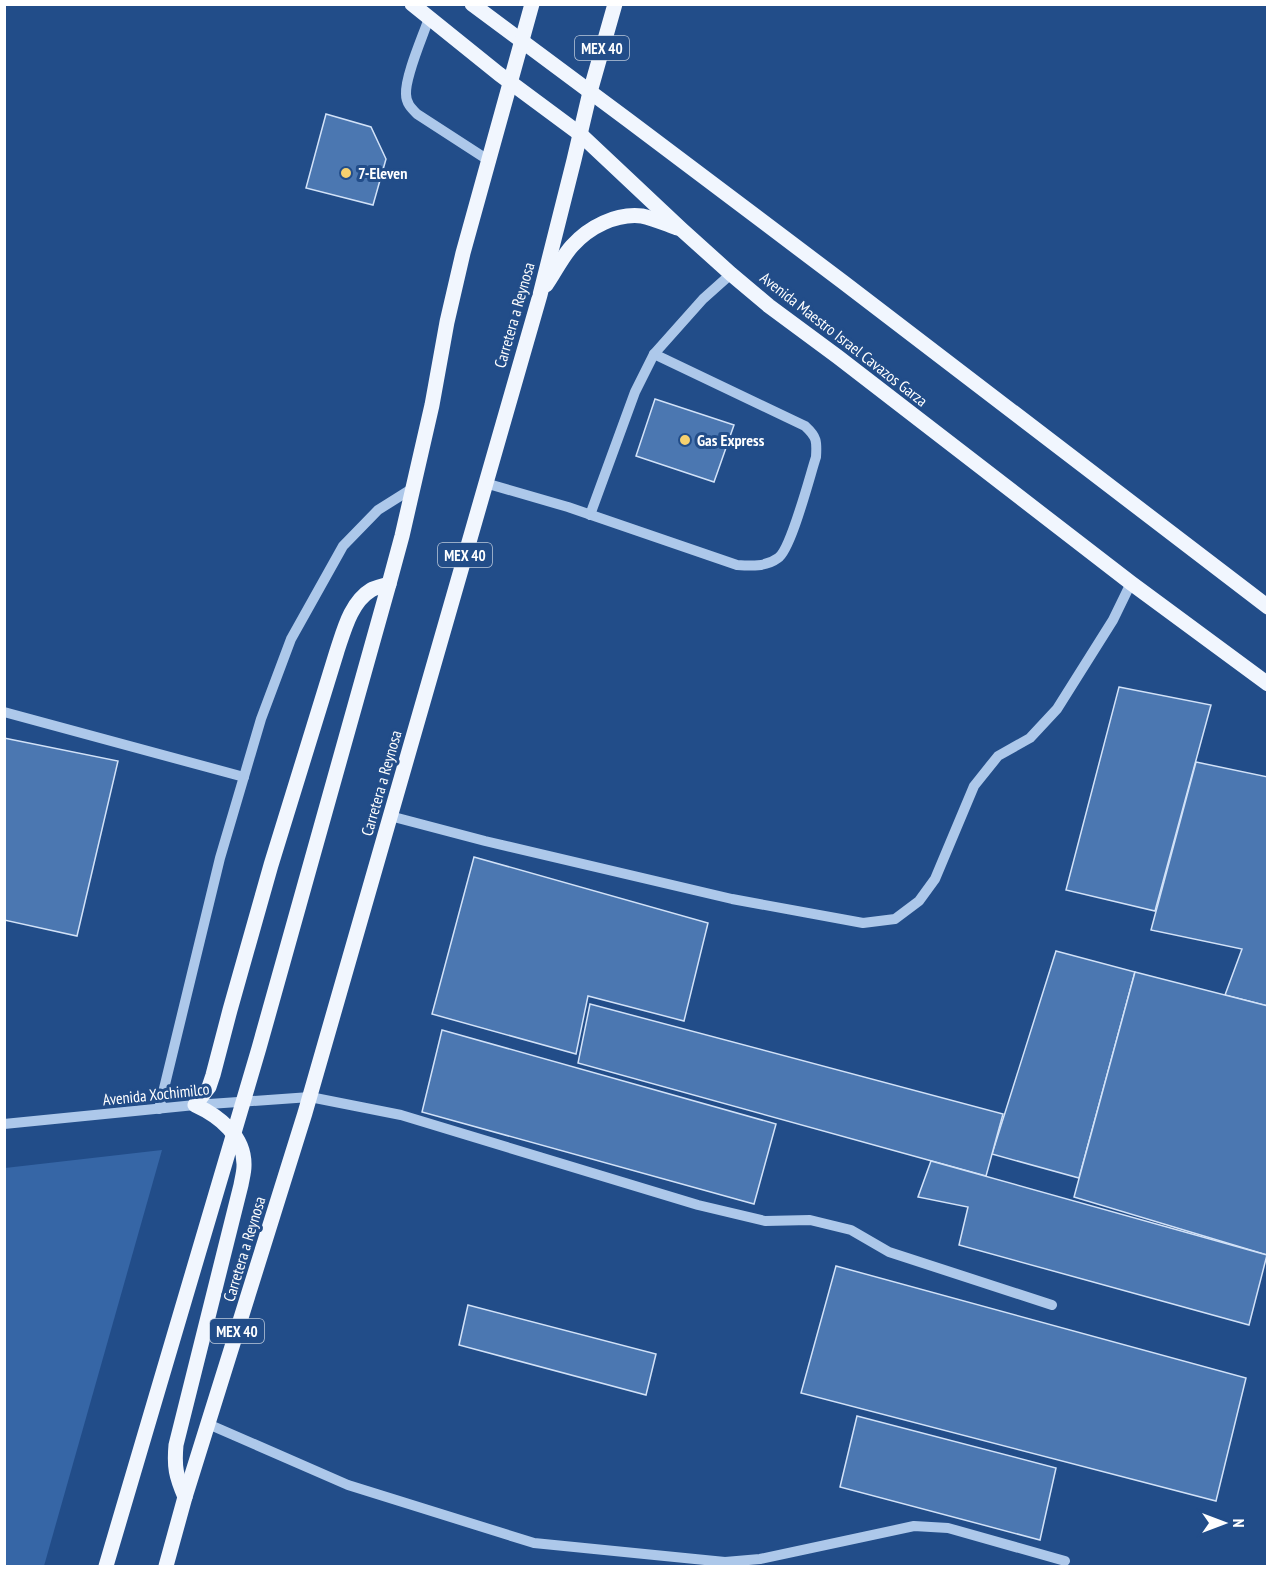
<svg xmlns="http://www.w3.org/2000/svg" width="1272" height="1571" font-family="'PT Sans Narrow',sans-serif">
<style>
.green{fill:#3666a6}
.building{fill:#4b77b1;stroke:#d2e2f8;stroke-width:1.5}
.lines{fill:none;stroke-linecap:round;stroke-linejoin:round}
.minor{stroke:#adc8ea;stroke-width:10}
.major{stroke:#f1f6fe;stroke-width:15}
.poi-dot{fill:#f6d16f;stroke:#224d89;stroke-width:2}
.labels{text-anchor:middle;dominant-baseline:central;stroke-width:6;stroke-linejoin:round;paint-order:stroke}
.shield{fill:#224d89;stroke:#bdcadc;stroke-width:1.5}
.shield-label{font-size:15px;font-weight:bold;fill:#fff}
.poi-label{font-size:16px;font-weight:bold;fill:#fff;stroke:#224d89;text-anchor:start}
.street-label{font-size:16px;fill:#fff;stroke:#224d89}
</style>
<rect width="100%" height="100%" fill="#224d89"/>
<path class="green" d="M162,1150L44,1566H5V1168Z"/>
<g class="building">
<path d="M326,114L371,127L386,159L373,205L306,188Z"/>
<path d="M655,399L734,425L714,482L636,456Z"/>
<path d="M1119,687L1211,705L1155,911L1066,890Z"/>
<path d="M4,738L118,761L77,936L4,920Z"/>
<path d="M1196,762L1268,777V1006L1225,995L1242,949L1151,930Z"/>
<path d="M474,857L708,923L684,1021L588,996L576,1054L432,1014Z"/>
<path d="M1056,951L1135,972L1079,1178L992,1154Z"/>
<path d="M1135,972L1268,1006L1267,1255L1074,1197Z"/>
<path d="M590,1004L1003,1114L986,1176L578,1063Z"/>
<path d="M442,1030L776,1124L754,1204L422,1112Z"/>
<path d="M931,1161L1267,1255L1249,1325L959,1245L968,1207L918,1197Z"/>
<path d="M836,1266L1246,1378L1216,1501L801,1393Z"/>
<path d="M468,1305L656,1354L646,1395L459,1345Z"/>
<path d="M857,1416L1056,1468L1040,1540L840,1487Z"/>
</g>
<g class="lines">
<g class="minor">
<path d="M429,18C423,36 405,76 406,94C406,103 411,108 417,114L488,160"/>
<path d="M485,483L568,507L737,565C751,566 766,567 778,558C791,550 810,475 816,457C817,441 817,437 805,426L654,354"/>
<path d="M590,515L635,392L654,354L703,299L731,274"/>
<path d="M4,712L244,777"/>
<path d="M390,816L485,841L732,899L863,923L895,919L919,901L935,879L974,786L998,756L1030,738L1057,709L1113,620L1131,583"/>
<path d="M159,1109L220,858L261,719L291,639L343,546L378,510L413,488"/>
<path d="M4,1124L195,1105L310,1097L401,1115L698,1205L765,1221L810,1220L851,1230L889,1252L1052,1305"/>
<path d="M208,1424L348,1485L534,1543L725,1562L760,1559L914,1526L948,1528L1065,1561"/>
</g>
<g class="major">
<path d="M412,4L499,74L580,134L681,229L731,274L769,306L838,357L1131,583L1268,684"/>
<path d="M472,4L628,120L843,282L1268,607"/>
<path d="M546,285C555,272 562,257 572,246C589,227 616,213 642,216C653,218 666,224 677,228"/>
<path d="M185,1497C176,1476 174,1467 176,1445L241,1185C242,1179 244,1172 244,1166C245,1136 219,1116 195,1105L209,1087L213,1075L230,1010L271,865L337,651C344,630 351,602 371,590C376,587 384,586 389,584"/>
<path d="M106,1566L259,1048L389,584L402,536L432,405L447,322L463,253L532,4"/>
<path d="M166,1566L185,1497L305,1113L540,295L574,160L590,92L615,4"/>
</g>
</g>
<g class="poi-dot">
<circle cx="346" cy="173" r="6"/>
<circle cx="685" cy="440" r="6"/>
</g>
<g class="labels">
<g class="shield">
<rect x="575" y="36" width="54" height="24" rx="4.5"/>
<rect x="438" y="543" width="54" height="24" rx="4.5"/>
<rect x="210" y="1319" width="54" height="24" rx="4.5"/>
</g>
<g class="shield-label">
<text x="602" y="48">MEX 40</text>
<text x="465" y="555">MEX 40</text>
<text x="237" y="1331">MEX 40</text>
</g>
<g class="poi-label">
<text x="358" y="173">7-Eleven</text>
<text x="697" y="440">Gas Express</text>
</g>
<g class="street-label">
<text transform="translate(514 315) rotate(-74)">Carretera a Reynosa</text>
<text transform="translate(844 339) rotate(38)">Avenida Maestro Israel Cavazos Garza</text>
<text transform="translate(381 783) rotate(-74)">Carretera a Reynosa</text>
<text transform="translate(156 1094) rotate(-6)">Avenida Xochimilco</text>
<text transform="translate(244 1249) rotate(-73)">Carretera a Reynosa</text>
</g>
</g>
<rect width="1272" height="1571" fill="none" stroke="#ffffff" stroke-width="12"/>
<g transform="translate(1224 1523) rotate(90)" stroke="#224d89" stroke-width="4.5" paint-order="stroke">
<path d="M0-4.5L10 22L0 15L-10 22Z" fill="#ffffff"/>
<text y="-9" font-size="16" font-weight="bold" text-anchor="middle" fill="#ffffff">N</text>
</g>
</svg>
